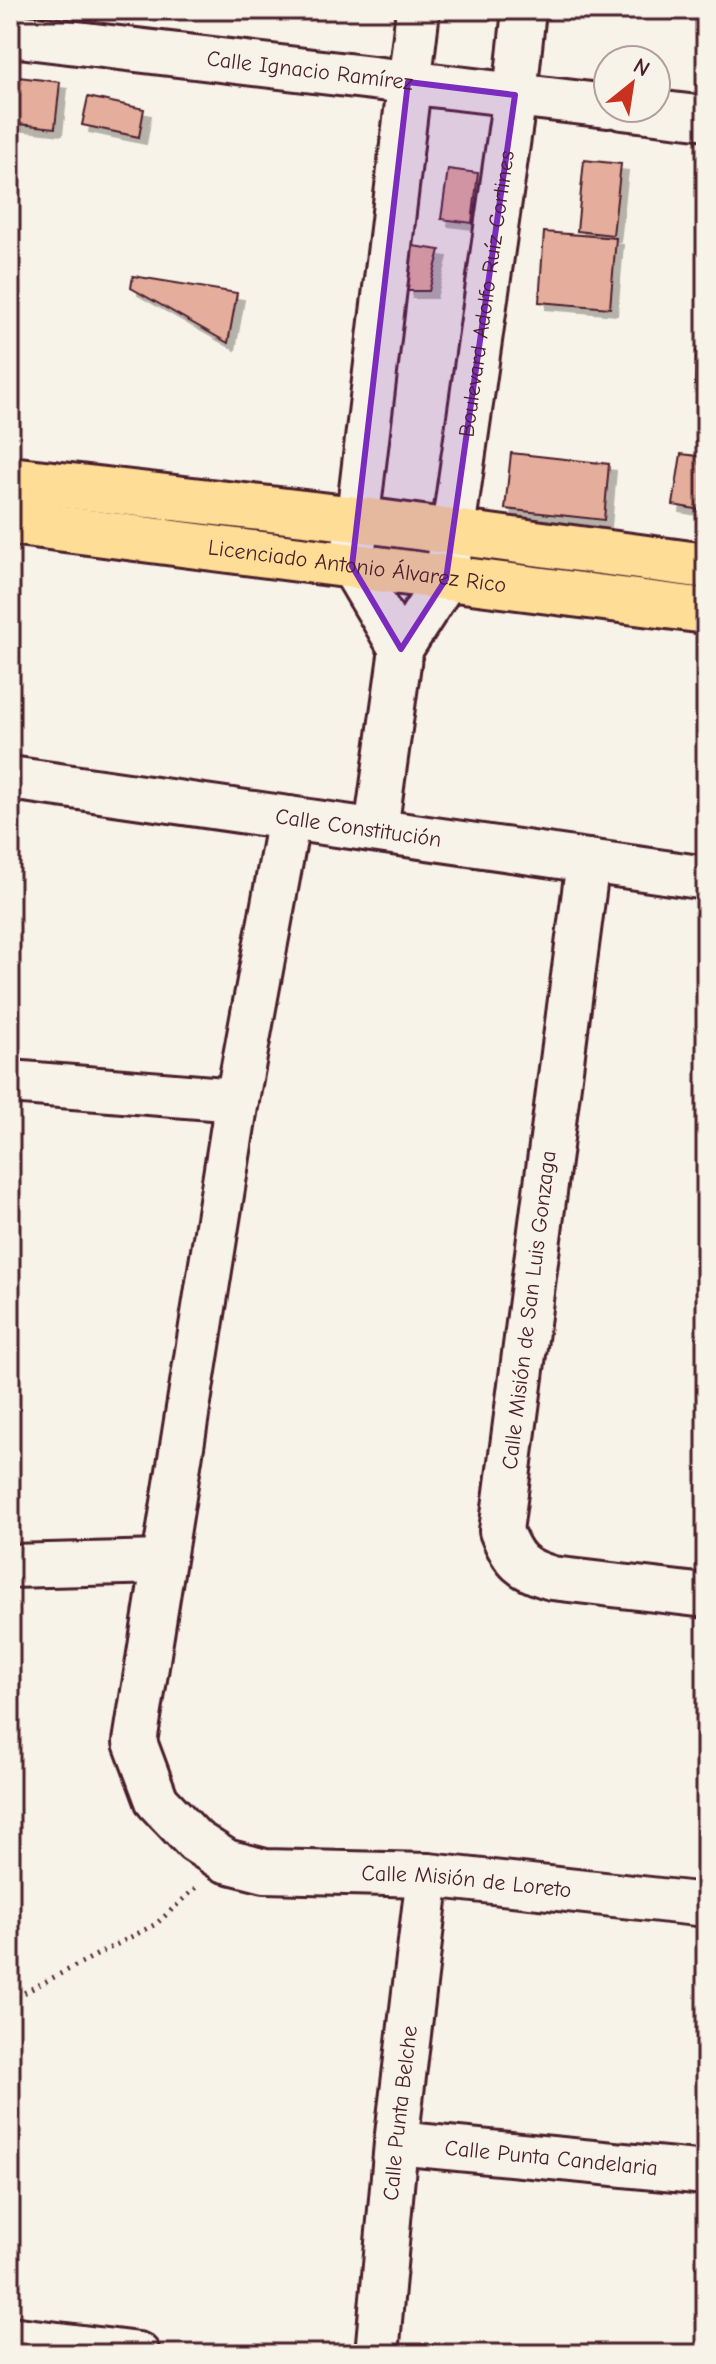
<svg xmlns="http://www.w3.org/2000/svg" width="716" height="2364" font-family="'Comic Neue',sans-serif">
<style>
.building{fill:#e5ae9c;stroke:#4a1f2b;stroke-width:2;filter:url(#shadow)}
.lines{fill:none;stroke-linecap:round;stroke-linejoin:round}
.minor-casing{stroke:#4a1f2b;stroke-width:48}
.major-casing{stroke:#4a1f2b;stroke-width:50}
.path{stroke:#4a1f2b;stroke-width:5;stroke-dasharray:2 6;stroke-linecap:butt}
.minor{stroke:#f7f3e8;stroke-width:42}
.major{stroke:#fedd96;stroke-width:44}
.marked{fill:#7b2cbf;fill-opacity:0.2;stroke:#7b2cbf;stroke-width:6;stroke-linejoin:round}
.labels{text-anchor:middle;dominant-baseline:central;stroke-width:7;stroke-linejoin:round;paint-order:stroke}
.street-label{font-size:22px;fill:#4a1f2b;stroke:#f7f3e8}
</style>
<defs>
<filter id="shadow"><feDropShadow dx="7" dy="7" stdDeviation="0" flood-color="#0004"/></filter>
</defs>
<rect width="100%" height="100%" fill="#f7f3e8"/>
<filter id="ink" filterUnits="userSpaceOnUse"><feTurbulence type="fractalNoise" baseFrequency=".0125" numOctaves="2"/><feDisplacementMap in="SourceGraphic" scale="16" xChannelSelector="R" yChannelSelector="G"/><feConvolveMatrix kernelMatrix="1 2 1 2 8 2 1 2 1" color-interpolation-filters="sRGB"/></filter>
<g filter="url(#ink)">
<g class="building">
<path d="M10,76L60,82L55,128L10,123Z"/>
<path d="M88,97L144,109L139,137L82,125Z"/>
<path d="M584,160L621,164L613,235L577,231Z"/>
<path d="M448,169L478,173L472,223L441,219Z"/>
<path d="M544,232L616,238L610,308L539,302Z"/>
<path d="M406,245L440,250L429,291H406Z"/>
<path d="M133,276L237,293L228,343L131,288Z"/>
<path d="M696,351L706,352V385H695Z"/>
<path d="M511,453L609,464L604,520L505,509Z"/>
<path d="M681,454L706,457V476L701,510L673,505Z"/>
</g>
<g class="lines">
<g class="minor-casing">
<g id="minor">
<path id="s1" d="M10,35L608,106"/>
<path d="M622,108L706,118"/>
<path d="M401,649L352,566L418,10"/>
<path id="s2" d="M10,778L706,878"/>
<path id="s3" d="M289,818L237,1100L135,1742L157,1801L195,1841L226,1861L265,1871L428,1875L706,1905"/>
<path id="s4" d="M376,830L401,649L446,579L515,95L524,10"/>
<path d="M588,861L501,1531C513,1561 521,1569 552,1578L706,1596"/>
<path d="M10,1082L237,1100"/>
<path d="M10,1566L163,1562"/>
<path id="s5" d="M396,2143L706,2173"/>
<path d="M10,2338L138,2354"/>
<path id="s6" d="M377,2354L396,2143L428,1875"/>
</g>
</g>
<g class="major-casing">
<g id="major">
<path d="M10,479L356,519L706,566"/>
<path id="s7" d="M10,522L706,611"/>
</g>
</g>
<path class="path" d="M10,2000L156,1924L199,1885"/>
<use href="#minor" class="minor"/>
<use href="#major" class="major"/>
</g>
</g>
<path class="marked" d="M408,82L515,95L446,579L401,649L352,566Z"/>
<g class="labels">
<g class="street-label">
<text stroke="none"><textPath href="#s1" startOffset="302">Calle Ignacio Ramírez</textPath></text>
<text stroke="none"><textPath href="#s4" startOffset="554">Boulevard Adolfo Ruíz Cortines</textPath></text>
<text stroke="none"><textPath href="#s7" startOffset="350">Licenciado Antonio Álvarez Rico</textPath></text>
<text stroke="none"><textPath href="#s2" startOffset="352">Calle Constitución</textPath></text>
<text transform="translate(529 1310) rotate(-83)">Calle Misión de San Luis Gonzaga</text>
<text stroke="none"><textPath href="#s3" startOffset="1334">Calle Misión de Loreto</textPath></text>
<text stroke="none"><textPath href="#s6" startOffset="242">Calle Punta Belche</textPath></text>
<text stroke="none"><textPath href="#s5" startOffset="156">Calle Punta Candelaria</textPath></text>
</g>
</g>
<rect width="716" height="2364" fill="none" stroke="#f7f3e8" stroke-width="40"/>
<rect x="20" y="20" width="676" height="2324" fill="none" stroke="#4a1f2b" stroke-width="3" filter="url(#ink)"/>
<g transform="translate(632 84) rotate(30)"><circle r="38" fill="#f7f3e8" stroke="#b29e9c" stroke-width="2"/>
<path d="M0-6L14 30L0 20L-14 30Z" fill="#c8321e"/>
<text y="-12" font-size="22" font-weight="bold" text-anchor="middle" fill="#4a1f2b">N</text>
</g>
</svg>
